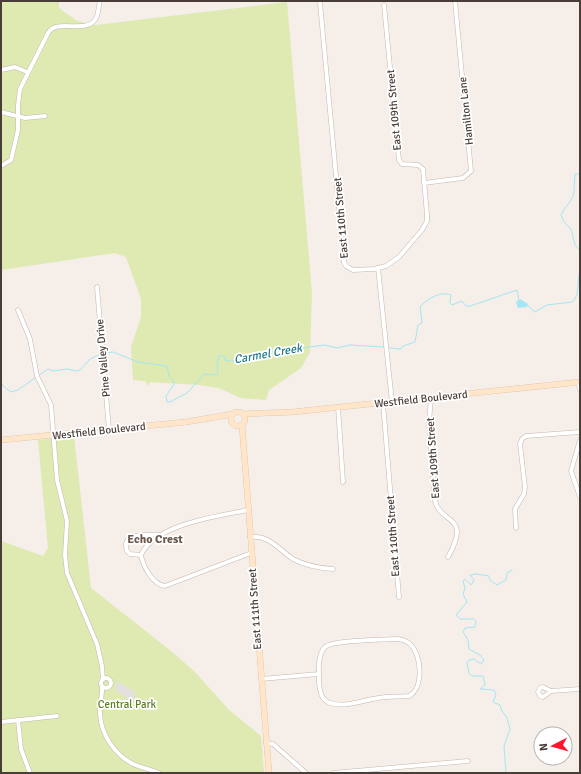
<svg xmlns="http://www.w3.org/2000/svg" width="581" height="774" font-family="Signika,sans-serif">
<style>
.green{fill:#deeab1}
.parking{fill:#e3e0de}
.water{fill:#a4e6f3}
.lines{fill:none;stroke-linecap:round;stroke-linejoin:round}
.stream{stroke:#a4e6f3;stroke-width:1}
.minor-casing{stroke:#c4b7ae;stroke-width:5}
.secondary-casing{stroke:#d9b99a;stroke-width:6}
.minor{stroke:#fff;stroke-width:4}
.secondary{stroke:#ffe5c9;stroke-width:5.5}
.labels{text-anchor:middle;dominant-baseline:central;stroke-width:3.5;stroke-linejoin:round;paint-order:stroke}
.street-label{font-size:11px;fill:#493e37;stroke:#fff}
.park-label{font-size:11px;fill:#5d7d27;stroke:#fff}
.water-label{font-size:12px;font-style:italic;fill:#257c8f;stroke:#fff}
.neighbourhood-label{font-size:12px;font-weight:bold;fill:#6c594e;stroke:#fff}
</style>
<rect width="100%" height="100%" fill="#f5eee9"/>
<g class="green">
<path d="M1,1H59V8L77,21L96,25L287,2L312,293L310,352L301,368L269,390L266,400L241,398L219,388L199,385L150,382L148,386L145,381L133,380L131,347L141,317V299L126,257L115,253L1,270Z"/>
<path d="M74,436L91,588L171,651L195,672L228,709L261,736L264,773H1V541L43,556L48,548L38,440Z"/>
</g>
<path class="parking" d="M117,681L135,692L134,701L127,699L120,693L115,690Z"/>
<path class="water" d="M520,299L528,304L527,307L518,308L516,302Z"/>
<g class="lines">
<g class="stream">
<path d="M574,191L575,174H580"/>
<path d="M564,222L561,215C565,206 572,203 574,192"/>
<path d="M565,223L571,229L575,245L580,250"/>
<path d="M528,306L535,312L547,305L572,302C581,295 576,282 580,272"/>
<path d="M390,348L401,349L403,346L415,342L418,325L422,323L420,307C427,299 440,291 451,295L450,303L452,305L462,301L466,306H470L517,290L519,301"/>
<path d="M104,353L113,352L138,362L167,366L169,376L173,380L174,384L166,396L167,402H170L187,393L204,374L216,375L218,372L217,364L220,355L226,357L225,360L228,361L231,360L234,361L255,354L325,345L337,348L350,345L384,347"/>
<path d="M38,376L48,369L53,371L67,369L76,371L80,370L90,359L101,354"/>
<path d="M1,382L3,386L11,392L18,390L35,378"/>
<path d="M506,773L504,746L510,729L507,718L502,711L500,705L493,702L496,695L494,690L480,689L485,685L483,676H472L469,673L467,663L469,660L474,659L481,664L484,660L480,655L469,649L468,640L463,632L465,628L475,627L476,621L474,619H460L456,615L467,602L463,594L465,588L463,581L465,579L471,585L474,580L470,575L476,574L489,576L490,580L497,585L506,580L507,573L512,570"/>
</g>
<g class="minor-casing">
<g id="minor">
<path d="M320,3L344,262L346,266L353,270L374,269L386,266L399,257L422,230L427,221V215L423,169L418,165L402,164L399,160L384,5"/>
<path d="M1,70L15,67L27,72"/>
<path d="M1,112L25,118L45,116"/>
<path d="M1,166L11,160L18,130V105L20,89L48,33C57,18 84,34 95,20C99,15 98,7 100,1"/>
<path d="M424,183L463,178L471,171L455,1"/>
<path d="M378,268L392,402"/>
<path d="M97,287L109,430"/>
<path d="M18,310L30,339L37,376L51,405L57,480L67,521L65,555L67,573L97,644L102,666L103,680"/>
<path d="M578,382L580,390"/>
<path d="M431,398L429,422L435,501C441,525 472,514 448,557"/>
<path d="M383,403L399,597"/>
<path d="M338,407L343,482"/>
<path d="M580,440L571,471L580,497"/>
<path d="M516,528L515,509L524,494L525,487L520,444L522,439L526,436L580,432"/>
<path d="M250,537C270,535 278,549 293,559C306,566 318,568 333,569"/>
<path d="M141,555C143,566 152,584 165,586L251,553"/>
<path d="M141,555C154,524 219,516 248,510"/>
<path d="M141,555L130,554L127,551C120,531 148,535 160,535"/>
<path d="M395,639C401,639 406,640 410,644C422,655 424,688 409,696C399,697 389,696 378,698C364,700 344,708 330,703C321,700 320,691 319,683C319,673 317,655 325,647C333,640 383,640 395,639Z"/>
<circle cx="106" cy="683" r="5"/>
<path d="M261,679L319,674"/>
<path d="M102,686C103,695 99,704 100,714C101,734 114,754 133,764C141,768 150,769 159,773"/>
<path d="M543,687L551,691L543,697L540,696L538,692L540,688Z"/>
<path d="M551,691L580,689"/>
<path d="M18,720L21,749L30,773"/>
<path d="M1,722L57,716"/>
<path d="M266,743L273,744L306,773"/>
<path d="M333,773L468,761"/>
</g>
</g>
<g class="secondary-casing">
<g id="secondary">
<circle cx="238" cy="419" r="7"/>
<path d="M243,414L293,412L580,382"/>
<path d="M242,425L269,773"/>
<path d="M1,440L186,422L233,414"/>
</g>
</g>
<use href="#minor" class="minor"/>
<use href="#secondary" class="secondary"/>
</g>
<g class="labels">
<g class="street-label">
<text transform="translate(394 110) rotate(-95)">East 109th Street</text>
<text transform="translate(466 111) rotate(-96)">Hamilton Lane</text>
<text transform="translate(341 218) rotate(-95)">East 110th Street</text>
<text transform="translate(103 358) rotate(-95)">Pine Valley Drive</text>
<text transform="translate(421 399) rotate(-6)">Westfield Boulevard</text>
<text transform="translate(99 431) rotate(-6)">Westfield Boulevard</text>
<text transform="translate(433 458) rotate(-94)">East 109th Street</text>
<text transform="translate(393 536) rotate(-94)">East 110th Street</text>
<text transform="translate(255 609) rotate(-94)">East 111th Street</text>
</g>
<g class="park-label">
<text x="127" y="704">Central Park</text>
</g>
<g class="water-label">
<text transform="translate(268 354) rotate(-10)">Carmel Creek</text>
</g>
<g class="neighbourhood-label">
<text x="155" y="539">Echo Crest</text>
</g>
</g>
<rect width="581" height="774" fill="none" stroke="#493e37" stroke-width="4"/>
<g transform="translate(553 746) rotate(264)"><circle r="19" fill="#ffffff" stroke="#b6b2af"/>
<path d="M0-3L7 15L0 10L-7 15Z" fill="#ff162b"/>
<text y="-6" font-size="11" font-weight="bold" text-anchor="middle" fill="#493e37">N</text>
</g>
</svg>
